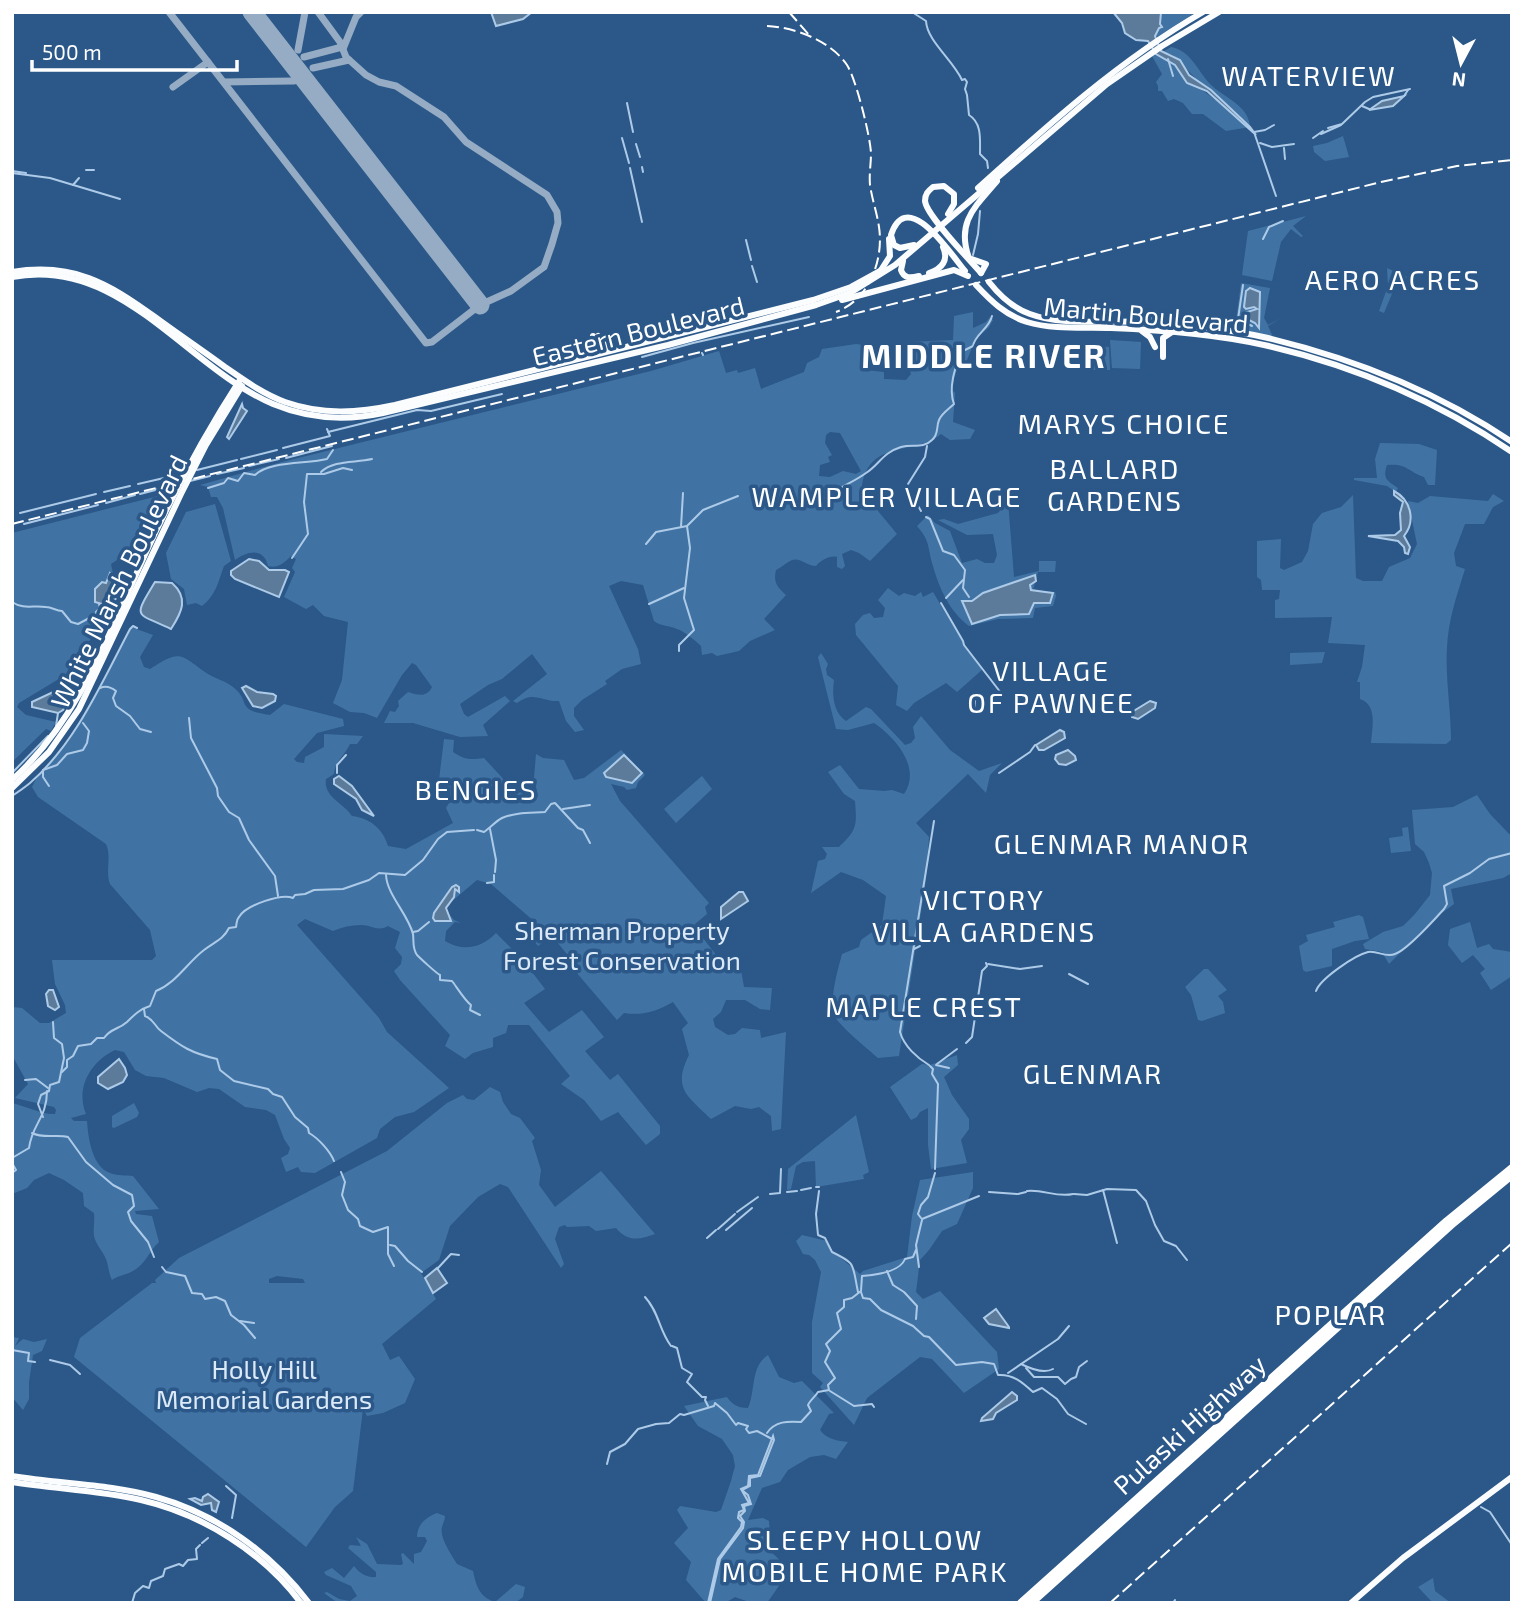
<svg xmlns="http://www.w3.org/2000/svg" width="1524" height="1615" font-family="'Exo 2',sans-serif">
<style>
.green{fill:#4073a4;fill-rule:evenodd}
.water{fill:#5c7b9a;stroke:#adcbe8;stroke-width:2}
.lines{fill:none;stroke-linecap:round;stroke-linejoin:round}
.stream{stroke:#adcbe8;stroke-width:2}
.taxiway{stroke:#95acc4;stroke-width:7}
.runway{stroke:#95acc4;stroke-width:19}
.major{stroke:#fafcfe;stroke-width:6}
.highway{stroke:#fff;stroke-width:8}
.rail{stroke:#fff;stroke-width:2;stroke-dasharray:12 5;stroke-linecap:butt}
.labels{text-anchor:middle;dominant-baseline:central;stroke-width:7;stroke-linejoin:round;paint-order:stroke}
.street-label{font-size:26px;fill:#fff;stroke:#2b5888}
.park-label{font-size:26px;fill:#dce9f7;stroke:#2b5888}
.neighbourhood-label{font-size:28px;letter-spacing:2px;fill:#fff;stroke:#2b5888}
.district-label{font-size:33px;font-weight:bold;letter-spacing:2px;fill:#fff;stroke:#2b5888}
</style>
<rect width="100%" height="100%" fill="#2b5888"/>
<g class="green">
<path d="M1161,12H1196L1157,37L1155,35Z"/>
<path d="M1171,47C1190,50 1198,71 1210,84C1224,98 1249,105 1250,127L1226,131L1203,114H1192L1183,103L1174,99L1168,101L1162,91H1158V86L1156,82L1162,74L1152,56L1157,53L1173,62L1191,82L1246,122L1200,83L1173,55L1163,52Z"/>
<path d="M1343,136L1349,157L1325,161L1314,152L1313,146L1327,143Z"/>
<path d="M1306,216L1293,226L1303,236L1301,237L1291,229L1281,242L1272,281L1242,275L1248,231Z"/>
<path d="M1387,268L1407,277L1394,289L1384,313L1379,311L1388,286Z"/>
<path d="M1241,283L1270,288L1264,318L1268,325L1281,318L1268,326L1273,337L1235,329Z"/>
<path d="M973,312V328L986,322L990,317L993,320L989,327L975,340L965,365L958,366L951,389L955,393L953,422L975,430L970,439L950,440L941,434C914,456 869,439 862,486L868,499L897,534L870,561L859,553L851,550L842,554L845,566L842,569L837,567V557C830,555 820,561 816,566C807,566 800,557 792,560C787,562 782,567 776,570C773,582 777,587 786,595L764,619L775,630L750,641L739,651L717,656L712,653L702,655L701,646C696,641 684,631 677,629C669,625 662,627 654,621L643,585L621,581L609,586L638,649L641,664L622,669L605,681L607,684L582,700L574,708V716L584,730L575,732L566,721L559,701C542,702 534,690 517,703L513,701L547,674L532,654L502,679L488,685L460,704L464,714L468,717L505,696L510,701L483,725L488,736L460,737L413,723H384L390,711L395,712L399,706L398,701L408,692C417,695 427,698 432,687L416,665L412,663L402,675L377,718L364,713L350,712L333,703L342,680L348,622L324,616L313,605L306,609L284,597L295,572L292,568L296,559L291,556C285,562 278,569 268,566C264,547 247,551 235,560L223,508L217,497H211L208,487L200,485L282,462L651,371L719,351L726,373L737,370L738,373L755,368L761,389L804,372L807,363L819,357L822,349L856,344L870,346L869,355H864L865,370L884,372V379L906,380L911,374L909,369L910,342L953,340L954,316ZM830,432L840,433L861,471L856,474L843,471L830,477L819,476L820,465L830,462L828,457L832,455L825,443L826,435Z"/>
<path d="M1110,340L1141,342L1140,369L1112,368Z"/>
<path d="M1082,345L1109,347L1110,370H1082Z"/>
<path d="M1380,443L1419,444L1437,450L1435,485H1428L1424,477C1407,471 1407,463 1387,465C1382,479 1388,481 1398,488L1396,492L1387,486L1354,480V478H1377L1375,459Z"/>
<path d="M1493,494L1504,501L1493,507L1484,524H1465L1454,553L1456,566L1465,569C1457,595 1448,620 1447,648C1445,676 1451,710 1451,740L1446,744L1371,743C1372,728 1378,705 1360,699V682H1357L1362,667L1365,645L1328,643L1332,617L1275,618V600L1279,599L1280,590H1262L1261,580L1257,577V541L1281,539L1280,568L1284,570L1302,562L1308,551L1313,524L1322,513L1341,507L1353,495L1356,578L1363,581H1382L1389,567L1410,558L1417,544L1408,501L1418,503L1430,496L1488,501Z"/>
<path d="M158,496L135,548L111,564L115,583L95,634L70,664L67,674L19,703L17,707L26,715L56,722L51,731L46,729L12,762V533Z"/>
<path d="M1008,501L1014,577L1039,571V561H1056L1055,572H1038L1033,590L1055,592L1056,596L1053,606L1035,608L1033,618L998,619L969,626C950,612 939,588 933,566C927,547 931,542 917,526L928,515L935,523L950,531L962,563L977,559L985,563H994L997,555L993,534L967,535L938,520L944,519L958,524L998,513Z"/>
<path d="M215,504L231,561L224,566C218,582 216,595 202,606L196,603L187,605L184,589L171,579L166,553L186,512Z"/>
<path d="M888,588L899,596L904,593L915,596L921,592L923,597L933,592L967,649L983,669L957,692L946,683L914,703L907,711L896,705L898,686L856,635L855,624L863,615L870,613L874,618L883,617L885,608L878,600Z"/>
<path d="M131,627L153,635L140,657L144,667L150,669C182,648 180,655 208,674C216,679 226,681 233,687C252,702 234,710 270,715L284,704L343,719L344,726L317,733L294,759L297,762L304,763L305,757L324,747V734L363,736L357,744H350C345,755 335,761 334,774L326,779C323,797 344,803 352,816C370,818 383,829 388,846L406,849L453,823L446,808L450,801V793L439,780L444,739L454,740L453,752C464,760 471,760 484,758L517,794L522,791L525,799L532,801L538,796L534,778L536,754L543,758L564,760L574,780L584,778L621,750L645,775L638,782L636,788L627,790L624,787L611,784L620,801L709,903L705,907L707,914L695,924V928L717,956L741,970L744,987L772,988L770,1010L760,1009L745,1000H726L721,1012L713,1019L715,1027L728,1035L735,1034L742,1028L760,1030L761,1038L786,1032L781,1129L772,1131L771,1116L759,1107L751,1109L735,1106L711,1119C688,1096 672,1089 689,1055L682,1029L688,1023L673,1002C657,1011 643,1016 624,1013L617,1020L570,965L571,959L552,936L538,946L531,938L542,928L491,884L477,880L444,908L454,920L461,923L455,922L446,931L445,941C463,952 482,948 496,933L522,959L545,989L524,1003L549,1032L582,1010L604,1037L585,1051L610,1080L618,1074L660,1126V1134L646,1145L618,1112L601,1121L584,1100L561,1084L570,1076L529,1025H508L506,1033L493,1038V1047L473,1053L465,1059L445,1046L450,1035L400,980L394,971L401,964L402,957L395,948L400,932L388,926C377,932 372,925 361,925C351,925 342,927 333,931L305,919L297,925L379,1018L387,1032L449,1088L414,1112L395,1117L380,1129L377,1138L315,1173L301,1172L298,1167L286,1172L281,1158L288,1154L290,1148L284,1139L275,1115L266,1110L245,1107L219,1089L209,1088L197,1092L164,1078L146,1076L135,1070L124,1052L115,1050C91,1061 75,1088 86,1114L71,1118L74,1121H87C88,1137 92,1167 110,1173C116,1176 126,1175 133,1176L159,1209L135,1211L136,1214L152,1216L159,1242C149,1251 146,1264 133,1271C126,1275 119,1275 112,1280C108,1272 109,1265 105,1257C102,1250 96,1245 94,1236C93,1229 95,1221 94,1213L84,1206L83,1193L64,1180L49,1173L34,1180L27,1188L12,1194V1103C25,1106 43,1115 55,1114L56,1110L54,1107L15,1098L28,1084L12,1055V1007L22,1008L40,1023H49L66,1013L65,1005L55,984L52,960H152L156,956L150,930L110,884C105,870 112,857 106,844L38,797L32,787L38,775L66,742L88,710Z"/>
<path d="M1325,652L1322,663L1290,665V653Z"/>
<path d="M821,653L828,664L826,669L827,675L834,680C832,695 833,712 846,721L866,707L871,709L905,745L911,743L915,738L913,727L921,716L950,750L979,771L1002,763L990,775L986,793L968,774L916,823L929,837L926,879L899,1056L878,1058C868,1049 839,1026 834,1015C829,1000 838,969 842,954L859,947L861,940L882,925L886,896L863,880L841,872L811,893L818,861L825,859L827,854L822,847H839C857,830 857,826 855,801L844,794L828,772L840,765L859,789L884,791L892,790L904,794C922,768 895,737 874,723L848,730L836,729L818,657Z"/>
<path d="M702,776L712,789L676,823L664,809Z"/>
<path d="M1477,795L1490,814L1512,837V873L1503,878L1451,889L1454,904L1435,918L1389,964L1382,952L1365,949L1363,944L1383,932L1403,926L1415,914L1430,895L1432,873L1429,863L1424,852L1415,844L1412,810L1453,807Z"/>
<path d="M1408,827L1411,851L1391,853L1389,838L1403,836L1402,828Z"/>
<path d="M1359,915L1363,917L1369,939L1355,941L1332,949V966L1306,972L1303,970L1299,946L1308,941L1306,935L1335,927L1333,922Z"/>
<path d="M1470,922L1477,948L1489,944L1493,949L1512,952V976L1491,990L1480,973L1485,969L1473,955L1462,963L1448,945L1450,929Z"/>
<path d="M1204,969H1208L1227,990L1218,996L1223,1002L1225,1013L1202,1021L1198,1020L1191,995L1185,987Z"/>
<path d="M957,1055L958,1065L944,1077L952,1095L969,1119V1129L961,1140L967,1163L931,1169L928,1145V1108L920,1112L917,1117L911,1120L890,1087L922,1064L930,1065Z"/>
<path d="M490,1087L500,1092L503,1102L511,1114L520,1118L535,1138L532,1141L541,1170L539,1185L555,1207L601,1171L655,1234C639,1240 628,1242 616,1228L596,1231L589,1226L567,1227L565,1225L559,1227L555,1239L564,1264L561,1268L508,1187L500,1184L478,1197L450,1226L439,1260L421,1273L436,1299L382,1344L390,1360L399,1356L415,1379L405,1403L383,1413L367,1416L363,1409L353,1491L335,1507L306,1547L74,1357L80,1338L152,1283H156L155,1280L179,1258L387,1151L447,1103L463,1095L467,1099L474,1100ZM277,1276L303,1279L305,1283H269V1279Z"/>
<path d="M134,1103L139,1113L137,1117L114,1128L112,1127V1116Z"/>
<path d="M856,1115L869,1172L863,1175L864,1179L816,1187L815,1161L803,1162L796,1166L791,1189L787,1190L788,1169Z"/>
<path d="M973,1172V1188L957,1224L942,1231L929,1250L920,1260L916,1292L923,1299L940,1291L997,1352L999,1369L964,1393L932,1359L920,1357L867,1398L854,1425L820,1387L823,1383L812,1373V1322L821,1272L815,1260L809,1255L803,1254L796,1241L802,1235L827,1241L830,1249L860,1274L863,1271L907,1257L912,1216L920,1180Z"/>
<path d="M12,1337L19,1338L15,1346L23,1339L34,1342L47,1339L42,1351L33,1355L29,1382V1399L23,1410L12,1397Z"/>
<path d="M768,1355L779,1377L794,1383L802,1381L834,1413L829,1414L820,1430C826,1439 838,1441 848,1442L836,1459L824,1455L810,1457L788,1470L780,1482L762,1488L748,1520L763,1518L769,1521L770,1534L764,1545L790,1570L767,1603H752L735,1597L725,1603H706L686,1580L691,1562L674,1543L688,1528L677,1510L680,1506L716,1512L721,1510L731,1481L735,1466L733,1455L722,1439L698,1426L684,1406L727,1397C732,1405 739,1408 748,1408C756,1390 750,1367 768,1355Z"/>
<path d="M437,1513L445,1516C445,1520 443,1523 442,1527C439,1537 451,1554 457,1564L473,1571C476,1585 479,1597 495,1602L516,1584L525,1587L523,1597L515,1603H338L324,1593L327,1592L339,1599L350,1601L357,1596L351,1586L326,1575L324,1572L332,1568L344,1578L354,1566C359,1573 367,1578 376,1577V1572L348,1548L350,1545L361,1546L356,1537L367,1544L377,1564L401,1565L403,1564L401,1554L403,1553L414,1564V1554L421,1552L427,1541L425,1537H417C417,1525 426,1517 437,1513Z"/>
<path d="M1433,1578L1435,1591L1451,1603H1433L1418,1587Z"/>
</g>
<g class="water">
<path d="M491,12H532L523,19L496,26Z"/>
<path d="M1113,12H1161L1160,24L1162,27L1159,28L1155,36L1161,51L1180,60L1189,75L1211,90L1250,127L1256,135L1207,91L1187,83L1175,65L1156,54L1148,41L1136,40L1125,33L1122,23Z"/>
<path d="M1404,96L1393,106L1369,110L1382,101Z"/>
<path d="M1250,288L1260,292L1259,328L1255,323L1243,317L1244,313L1257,309L1254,307L1246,309L1244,307L1246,291Z"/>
<path d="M242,404L243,408L247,411L229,439L227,437Z"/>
<path d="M1394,491C1411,500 1416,521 1404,536L1410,547L1408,554L1405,553L1404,547L1398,541L1368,536L1395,535L1401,530L1400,513L1403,502L1394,495Z"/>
<path d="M249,559L259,561L269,570H285L289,572L279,597L235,579L231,575V571Z"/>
<path d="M110,573L123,584L112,606L107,605L101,614H97L96,612L100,608L99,604H102L95,602V589L102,582L106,583Z"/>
<path d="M1035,575L1036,581L1030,585L1031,590L1053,593L1050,603H1034L1029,614L1000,615L972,624L962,601H972L983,593Z"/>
<path d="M155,582L172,583C189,598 182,612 171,629C136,612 132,620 155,582Z"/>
<path d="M82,654L88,655L89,659L63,710L58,713L32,707V702L64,687L77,674L76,659Z"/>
<path d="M246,686L257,692L273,694L276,696L275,701L262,708L253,706L242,688Z"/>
<path d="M1150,701L1156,703L1155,708L1138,719L1132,717V712Z"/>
<path d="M1060,730L1064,732L1065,738L1044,750H1039L1036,745Z"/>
<path d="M1068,750L1075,756L1076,760L1066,765L1059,764L1055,759L1056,755Z"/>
<path d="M624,755L642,773L632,783L606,777L604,773Z"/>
<path d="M339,776L352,786L374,816L362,810L356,799L334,784V779Z"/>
<path d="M456,885L459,887V892L455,889L454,897L446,908L451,921H435L433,918L434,913L452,887Z"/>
<path d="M739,892H743L748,901L721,919V907Z"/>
<path d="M49,990H53L59,1007L55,1010L48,1006L46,994Z"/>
<path d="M119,1059L125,1068L127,1075L123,1082L108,1089L98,1083V1077Z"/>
<path d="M437,1268L447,1283L433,1293L425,1278Z"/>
<path d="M996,1309L1009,1327V1328L989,1324L984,1318Z"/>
<path d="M1012,1392L1017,1396V1400L996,1413L993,1419L981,1421L982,1418Z"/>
<path d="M773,1436L774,1440L760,1476L750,1478V1486L742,1490L748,1495L751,1504L744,1506L745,1511L740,1516L744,1522L743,1528L720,1559L710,1603H708L718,1559L741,1527L742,1522L738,1518L739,1512L744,1510L742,1505L749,1503L741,1489L748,1486L749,1476L758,1475Z"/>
<path d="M208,1494L219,1502L216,1512L212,1510L211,1503L201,1505L190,1499L195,1498L202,1501L203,1497Z"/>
</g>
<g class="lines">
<g class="stream">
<path d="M912,12L926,21C927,41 953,60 962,80L965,79L967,82L965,89L967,95L969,115C982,123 980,139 980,154L987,161L988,168"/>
<path d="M1168,59L1173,76"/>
<path d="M1404,96L1408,90"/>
<path d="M627,103L633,132"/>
<path d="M1362,106L1369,109"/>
<path d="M1328,128L1342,124L1365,102L1373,97L1410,89"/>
<path d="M1254,132L1265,130L1274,125"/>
<path d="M1321,134L1341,125"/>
<path d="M1255,135L1276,196"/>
<path d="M622,138L629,163"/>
<path d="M1313,138L1323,131"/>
<path d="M1260,143L1272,147L1294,144"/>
<path d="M636,144L640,157"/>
<path d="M1284,148L1285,159"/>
<path d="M642,167L643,172"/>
<path d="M630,168L642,222"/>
<path d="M86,170H94"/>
<path d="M12,171L26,173"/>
<path d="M12,173L50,178L120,199"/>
<path d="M73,185L79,178"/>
<path d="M1263,239L1269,227L1283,221"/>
<path d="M746,240L751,260"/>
<path d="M973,255L978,234L980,211"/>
<path d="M752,266L757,282"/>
<path d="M1243,285L1238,319L1252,326"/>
<path d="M702,353L703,355"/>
<path d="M642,357L693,343L809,317"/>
<path d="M328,432L417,410L431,411L502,394"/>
<path d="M283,448L330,436L327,429"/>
<path d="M286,458L332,446"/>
<path d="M241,459L277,450"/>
<path d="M249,466L279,459"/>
<path d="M197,470L237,460"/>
<path d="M321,472C334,460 354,463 372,459"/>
<path d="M217,474L244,468"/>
<path d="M190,481L210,476"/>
<path d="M138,484L164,478"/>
<path d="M208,488L224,483L228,478L238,481L244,473L255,475C269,461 307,464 327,459L333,450"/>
<path d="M837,490C847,484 858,479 866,473C880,464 882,453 901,447C913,444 923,449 932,440C939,434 936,427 939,420C942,413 949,409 954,404C948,388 955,368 961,352L973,346C975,334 989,329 992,316"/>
<path d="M104,492L130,486"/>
<path d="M140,494L167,487"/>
<path d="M106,503L135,495"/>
<path d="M921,511L909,490L908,484L925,457L927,446"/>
<path d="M20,513L96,494"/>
<path d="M926,517L930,519L943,551L954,555L965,570L963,588L969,597"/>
<path d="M24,524L98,505"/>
<path d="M681,527L683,493"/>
<path d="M646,544L656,532L687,526L703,510L738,496"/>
<path d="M292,558L308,534L304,502L307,474H324L343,468L352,470"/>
<path d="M946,598L963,580"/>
<path d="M12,602C24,610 33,605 46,607C52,607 56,611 62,611L71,622L78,624L97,614"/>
<path d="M941,603L963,641L964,645L1001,693"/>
<path d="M649,604L684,588"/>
<path d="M679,651V645L694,630L684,598L690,548L687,526"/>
<path d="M100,688C106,685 111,687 116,691L113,698L116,706L130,716L140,729L151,732"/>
<path d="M974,712L975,701"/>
<path d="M189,718L191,738L217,788L218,796L229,812L239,818L249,840L275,876L278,896"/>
<path d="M56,726L58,713"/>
<path d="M43,770L57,765L67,754L83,750L87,743L89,731L83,723"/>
<path d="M43,771V777L49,786"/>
<path d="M12,773L48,736"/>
<path d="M337,773V765L346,755"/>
<path d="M999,773L1030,752L1035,745"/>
<path d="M12,796C18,792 24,788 30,783C76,743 102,682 130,629L133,626L137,628"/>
<path d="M563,809L590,805"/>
<path d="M490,829L496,860L495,872"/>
<path d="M477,830L484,832C490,828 496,821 502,818C516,812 530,813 545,812L551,804L555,803L578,828L583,830L590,843"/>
<path d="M386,875C387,895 408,914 413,934C414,941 412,948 417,955C420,958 436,973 440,975V980L452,981C456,986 465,1001 471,1005L470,1010L480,1015"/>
<path d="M487,883L494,882V875"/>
<path d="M413,932L418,931L429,922"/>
<path d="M914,949L920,946"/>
<path d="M988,964L1020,969L1042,966"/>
<path d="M1069,974L1088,984"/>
<path d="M1316,991C1320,979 1355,955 1368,952C1377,950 1385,958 1395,954C1407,950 1435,919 1444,909L1447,904L1444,886L1470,873L1489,859L1512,853"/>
<path d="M144,1009L145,1016C155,1020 154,1026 161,1031C182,1047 191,1053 217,1059L220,1070L234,1081L268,1089L273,1094L282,1097L295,1117L308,1128L309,1133C318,1138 330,1151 334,1161"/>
<path d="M966,1043L972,1037L982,971L987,966L986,963"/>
<path d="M937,1064L957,1049"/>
<path d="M929,1065C917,1058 904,1046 900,1032L934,821"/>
<path d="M936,1065L949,1068"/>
<path d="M930,1066L933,1069L932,1074L938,1084L935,1169"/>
<path d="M62,1072L67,1067V1060L73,1056L78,1046L91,1044L97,1038H104C111,1028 118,1030 127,1022C134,1015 140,1009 150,1006L156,991C176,983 187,963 204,950C214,942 223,940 229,928L236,927C237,923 236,920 239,917C246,905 282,893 293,898L295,895L305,894L314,890L343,889L369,880L379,873L405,875L423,860L438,839L447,832L474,830"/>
<path d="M25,1080L36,1079L48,1088"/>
<path d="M43,1117L38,1104L41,1095L49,1091L50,1085L59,1082L64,1058L62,1044L54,1038L53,1022"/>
<path d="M32,1133C44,1139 56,1134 68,1137L86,1162L113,1185L132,1195L134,1206L128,1212L131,1221L148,1242L154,1257"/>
<path d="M12,1158L29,1148C32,1124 47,1118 47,1091"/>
<path d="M12,1163L16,1170L12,1173"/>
<path d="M341,1172L345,1182L342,1195L348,1210L358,1219L360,1226L373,1232L388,1227V1254L394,1266"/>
<path d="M816,1187H819"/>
<path d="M801,1190L811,1188"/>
<path d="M1103,1190L1117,1243"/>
<path d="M819,1191L816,1214L818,1235L825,1238L832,1252C857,1264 852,1264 858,1292"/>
<path d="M1027,1191C1043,1189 1057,1198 1073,1194"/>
<path d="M787,1192L797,1191"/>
<path d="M989,1192L1017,1194"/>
<path d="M770,1194L780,1193L781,1169"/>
<path d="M1018,1194L1026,1192"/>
<path d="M1074,1194L1087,1195L1107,1189L1136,1190L1146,1201L1155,1225L1164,1241L1176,1246L1187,1260"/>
<path d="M737,1212L758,1197"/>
<path d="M921,1218L918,1214L921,1205L928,1197L935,1173"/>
<path d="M922,1219L979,1196"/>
<path d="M718,1229L735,1214"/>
<path d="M726,1230L752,1208"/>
<path d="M707,1238L716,1230"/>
<path d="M390,1245L395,1246L408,1261L422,1272"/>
<path d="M162,1267L166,1272L185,1276L192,1293L202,1294L205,1299L216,1297L225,1301L231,1315L244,1325L255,1338"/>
<path d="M919,1267L916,1245L922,1220"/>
<path d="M438,1268L451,1254L459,1255"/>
<path d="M887,1271L893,1285L904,1292L917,1306L916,1319"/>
<path d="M861,1292L863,1298L870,1299L881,1310L913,1326L924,1336L929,1337L956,1365L982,1362L994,1364L998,1375C1013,1374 1022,1382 1033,1392L1042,1388L1057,1399L1068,1414L1086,1424"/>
<path d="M645,1297C659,1312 659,1330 671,1346"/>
<path d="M240,1321L254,1323"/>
<path d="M672,1346L677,1348L682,1368L692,1374L687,1382L702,1397H706L705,1400L708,1406"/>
<path d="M12,1350L29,1353L28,1361L35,1362"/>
<path d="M50,1360L70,1365L80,1374"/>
<path d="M1021,1364C1029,1368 1044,1374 1053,1369"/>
<path d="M1026,1368L1034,1377H1058L1065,1384L1071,1379L1076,1377L1079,1367L1087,1361"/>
<path d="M1008,1373L1058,1339L1069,1326"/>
<path d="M830,1391L854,1406L872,1404L874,1407"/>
<path d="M767,1433C775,1421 788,1421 801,1422L811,1411L808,1405C810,1400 815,1397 818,1392L829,1390L828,1385L835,1378L825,1362L830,1351L826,1344L841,1329L837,1313L844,1307V1300L852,1298L861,1291L862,1276C875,1275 900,1272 905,1259L913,1257L916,1250"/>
<path d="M607,1464L610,1452L625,1444L638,1429L656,1424L669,1423L680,1414L684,1415L714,1406L715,1403L727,1413L736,1425L738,1423L748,1426L746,1429L749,1433L757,1431L772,1439"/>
<path d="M226,1486L236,1495L232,1518"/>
<path d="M1481,1507L1490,1512L1512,1545"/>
<path d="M202,1543L208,1538"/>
<path d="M132,1603L135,1593L143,1586L149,1588L151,1581L163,1576L165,1569L179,1564L183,1566L188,1560L197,1559L196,1549L200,1545"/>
<path d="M1173,1603L1175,1600"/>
</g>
<g class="taxiway">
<path d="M169,12L426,343L432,342L480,305L511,291L544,267L552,244L558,223L557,212L547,195L466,142L444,117L396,86L379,82L366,75L346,57L340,42L318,12"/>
<path d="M343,49L356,17L361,12"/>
<path d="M298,50L305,12"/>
<path d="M304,57L342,47"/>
<path d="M313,68L349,60"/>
<path d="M224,82L294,81"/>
<path d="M173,87L208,62"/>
</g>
<path class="runway" d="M252,12L480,305"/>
<g class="major">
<path d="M978,188C1049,124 1120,60 1203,12"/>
<path d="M948,214L954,204V194L944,186L933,187C928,191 925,194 925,201C926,215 970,260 981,273"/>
<path d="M914,245L900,248L894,245L891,235C907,185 952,256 965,271"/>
<path d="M903,261L901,270C904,279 911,278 919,276"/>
<path d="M881,270L890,256L889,239"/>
<path d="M12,272C73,262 108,283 155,317C178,334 202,350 225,367C244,380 263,394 285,402C322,415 358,413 395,405L813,300L851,287L882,270"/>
<path d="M929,273C942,269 949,260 943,247"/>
<path d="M981,273L986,264L969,258C956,222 975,207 997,181"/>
<path d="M12,277C121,256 184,366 273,404C309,419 346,421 383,413L668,345L816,305L850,293L895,265L1107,84L1162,46L1219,12"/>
<path d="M989,282C1000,296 1013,308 1030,314C1062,326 1103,320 1136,322C1180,324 1225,328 1268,338C1355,359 1438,392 1512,442"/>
<path d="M976,285C991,301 1005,315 1027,322C1053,330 1084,327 1111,328C1163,330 1214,334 1264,345C1352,365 1437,401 1512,452"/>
<path d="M842,300L954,270L968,276"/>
<path d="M1141,321L1149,318L1155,313L1160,319L1167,321"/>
<path d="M1142,331L1150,337L1155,347"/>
<path d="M598,336L606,347L615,348"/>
<path d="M586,356L593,348V336"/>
<path d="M1163,357V338L1172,332"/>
<path d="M12,780C81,718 110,630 148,548C175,490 205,434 240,380"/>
<path d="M12,788L49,752L79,709L181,494L206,445L242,386"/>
<path d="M12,1476C60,1484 110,1484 156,1497C217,1514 271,1553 309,1603"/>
<path d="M12,1482C55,1489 98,1490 141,1500C202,1514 263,1552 301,1603"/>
<path d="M1351,1603L1403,1558L1512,1477"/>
</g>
<g class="highway">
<path d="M1021,1603L1447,1221L1512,1168"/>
<path d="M1031,1603L1451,1225L1512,1175"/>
</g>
<g class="rail">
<path d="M789,12L810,36"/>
<path d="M767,26C794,27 831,41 847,65C856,79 870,135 871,153C871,164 869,174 870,185C872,199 877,213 879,227C884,260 869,300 836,312"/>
<path d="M12,524L1381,182L1457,166L1512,160"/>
<path d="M1110,1603L1512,1243"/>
</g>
</g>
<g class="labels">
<g class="street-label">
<text transform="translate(1146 314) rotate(5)">Martin Boulevard</text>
<text transform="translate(638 330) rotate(-14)">Eastern Boulevard</text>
<text transform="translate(118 581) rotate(-64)">White Marsh Boulevard</text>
<text transform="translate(1189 1424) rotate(-42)">Pulaski Highway</text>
</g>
<g class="park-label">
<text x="622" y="929">Sherman Property<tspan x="622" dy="30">Forest Conservation</tspan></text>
<text x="264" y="1368">Holly Hill<tspan x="264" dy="30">Memorial Gardens</tspan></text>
</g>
<g class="neighbourhood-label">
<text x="1309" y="75">WATERVIEW</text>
<text x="1393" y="279">AERO ACRES</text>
<text x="1124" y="423">MARYS CHOICE</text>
<text x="1115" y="468">BALLARD<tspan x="1115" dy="32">GARDENS</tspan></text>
<text x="887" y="496">WAMPLER VILLAGE</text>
<text x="1051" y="670">VILLAGE<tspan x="1051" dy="32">OF PAWNEE</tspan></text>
<text x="476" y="789">BENGIES</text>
<text x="1122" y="843">GLENMAR MANOR</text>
<text x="984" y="899">VICTORY<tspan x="984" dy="32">VILLA GARDENS</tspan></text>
<text x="924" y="1006">MAPLE CREST</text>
<text x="1093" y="1073">GLENMAR</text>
<text x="1331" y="1314">POPLAR</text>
<text x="865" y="1539">SLEEPY HOLLOW<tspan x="865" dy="32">MOBILE HOME PARK</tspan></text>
</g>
<g class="district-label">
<text x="984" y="355">MIDDLE RIVER</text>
</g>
</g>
<rect width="1524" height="1615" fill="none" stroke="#ffffff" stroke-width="28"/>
<g transform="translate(1461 63) rotate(187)" stroke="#2b5888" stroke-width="5" paint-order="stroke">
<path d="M0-5L12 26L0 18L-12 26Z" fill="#ffffff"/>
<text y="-10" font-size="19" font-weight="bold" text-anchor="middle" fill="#ffffff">N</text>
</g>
<path d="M32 60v10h205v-10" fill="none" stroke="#ffffff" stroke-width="3.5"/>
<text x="42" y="60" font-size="21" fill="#ffffff" stroke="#2b5888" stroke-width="5" paint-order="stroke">500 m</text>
</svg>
